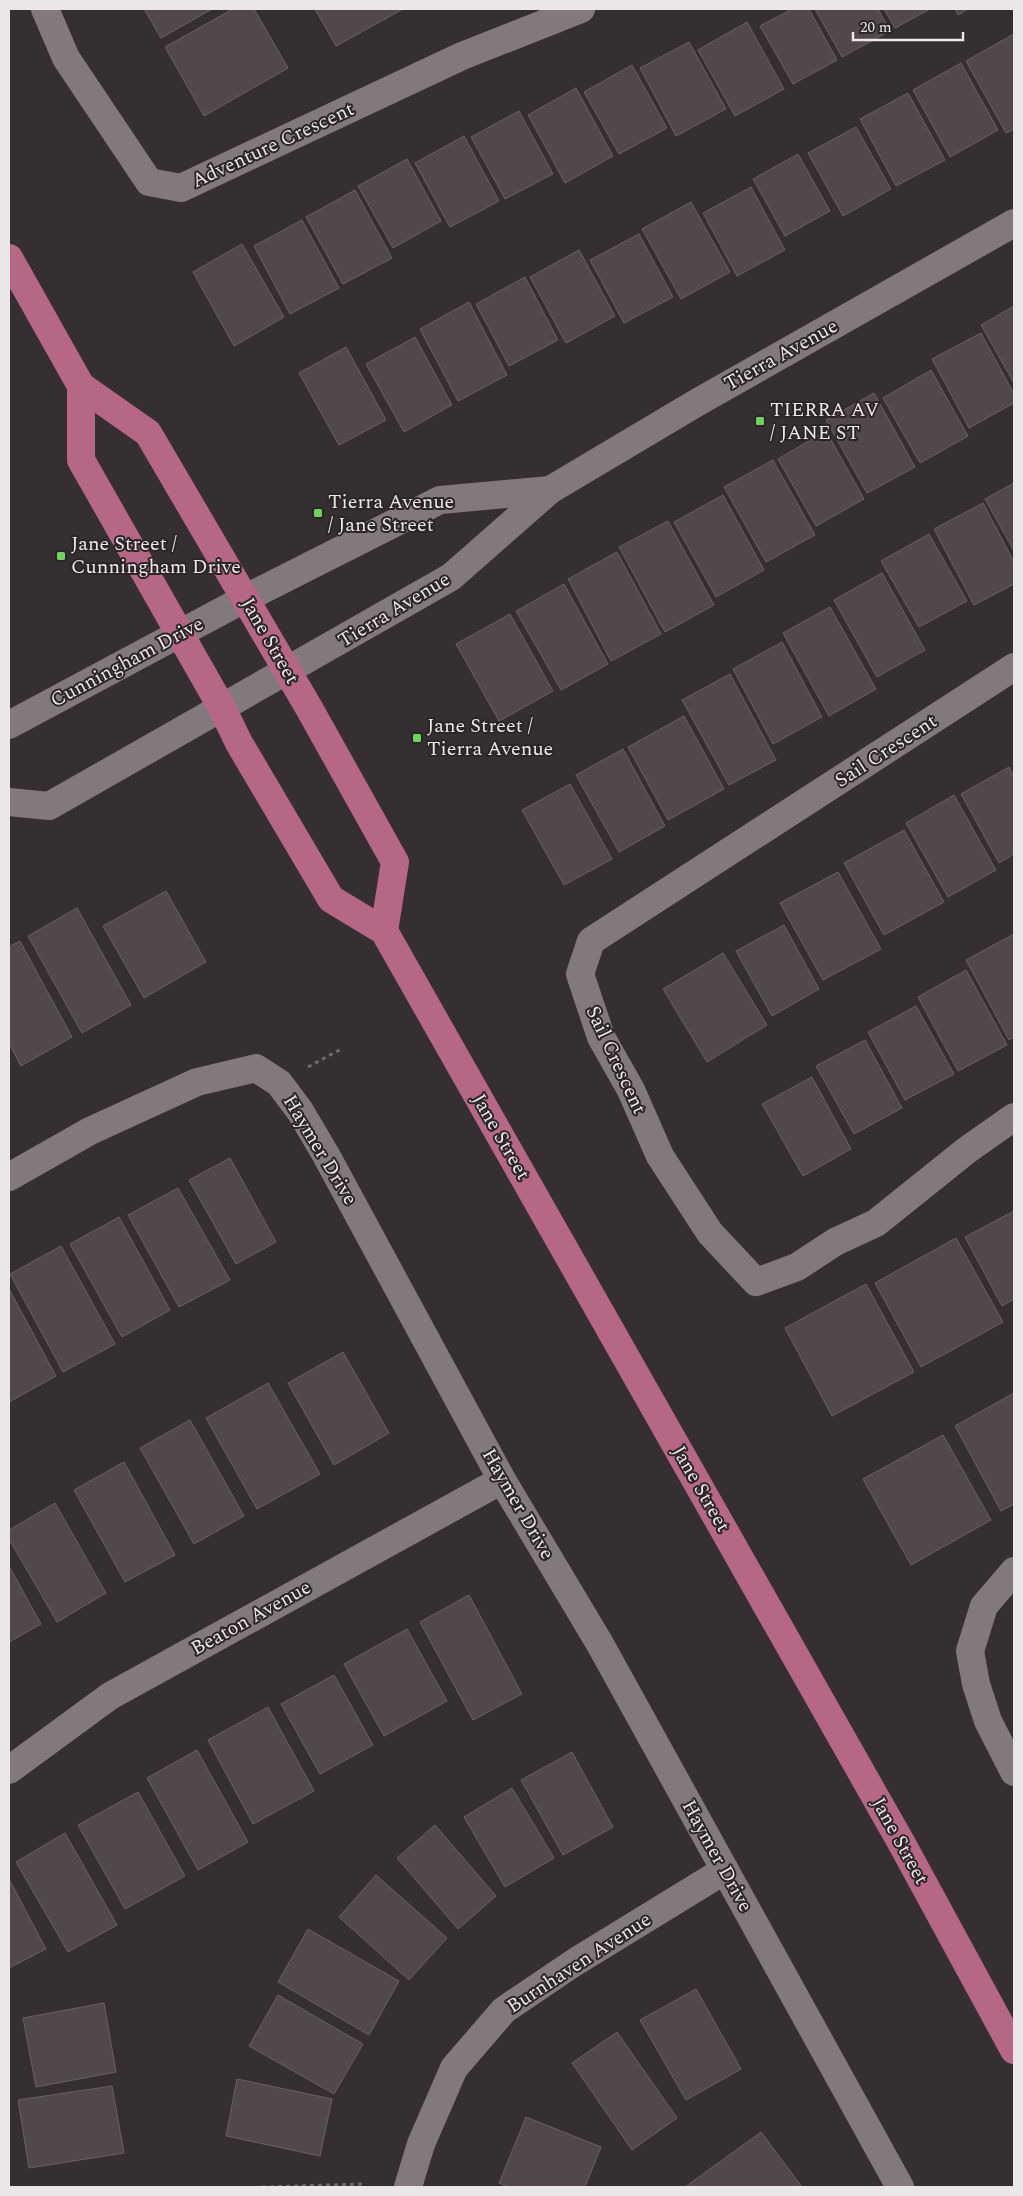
<svg xmlns="http://www.w3.org/2000/svg" width="1023" height="2196" font-family="Spectral,serif">
<style>
.building{fill:#50484a;stroke:#6a6164}
.lines{fill:none;stroke-linecap:round;stroke-linejoin:round}
.path{stroke:#70696b;stroke-width:3;stroke-dasharray:4 4;stroke-linecap:butt}
.minor{stroke:#82797c;stroke-width:28}
.major{stroke:#b66786;stroke-width:28}
.poi-dot{fill:#71d25e;stroke:#2c2527;stroke-width:2}
.labels{text-anchor:middle;dominant-baseline:central;stroke-width:4;stroke-linejoin:round;paint-order:stroke}
.street-label{font-size:20px;fill:#ebe6e7;stroke:#2c2527}
.poi-label{font-size:20px;fill:#ebe6e7;stroke:#2c2527;text-anchor:start}
</style>
<rect width="100%" height="100%" fill="#362f31"/>
<g class="building">
<path d="M144,9H212L161,38Z"/>
<path d="M233,9H254L288,68L204,116L165,47Z"/>
<path d="M315,9H403L336,46Z"/>
<path d="M792,9H809L837,60L793,84L760,26Z"/>
<path d="M815,9H878L890,31L842,57Z"/>
<path d="M884,9H930L895,28Z"/>
<path d="M955,9H968L958,15Z"/>
<path d="M747,22L784,89L735,116L698,50Z"/>
<path d="M1014,34V129L1006,133L966,61Z"/>
<path d="M689,42L726,109L676,136L640,68Z"/>
<path d="M961,63L998,130L950,157L913,90Z"/>
<path d="M632,65L667,128L619,154L584,92Z"/>
<path d="M576,88L613,156L565,183L528,115Z"/>
<path d="M908,93L945,160L896,186L860,119Z"/>
<path d="M519,111L553,174L505,199L471,137Z"/>
<path d="M856,127L891,189L843,216L808,153Z"/>
<path d="M464,136L499,201L450,227L415,163Z"/>
<path d="M798,154L830,211L785,236L753,179Z"/>
<path d="M407,159L441,221L393,248L358,186Z"/>
<path d="M751,187L785,250L737,276L703,213Z"/>
<path d="M355,190L392,258L343,284L306,217Z"/>
<path d="M691,202L730,272L681,299L642,229Z"/>
<path d="M302,220L339,288L290,314L254,246Z"/>
<path d="M639,234L673,297L624,323L590,260Z"/>
<path d="M242,244L284,317L234,346L193,272Z"/>
<path d="M579,250L615,316L566,343L530,277Z"/>
<path d="M525,277L558,340L509,366L476,304Z"/>
<path d="M469,302L507,375L458,401L420,329Z"/>
<path d="M1014,306V383L981,325Z"/>
<path d="M981,333L1014,394V403L969,428L932,359Z"/>
<path d="M415,337L452,405L404,432L366,364Z"/>
<path d="M346,347L386,420L339,445L299,373Z"/>
<path d="M931,370L968,436L920,463L883,398Z"/>
<path d="M874,393L915,467L867,493L826,420Z"/>
<path d="M826,431L864,499L816,526L778,459Z"/>
<path d="M773,460L815,535L766,562L724,487Z"/>
<path d="M1014,483V551L985,499Z"/>
<path d="M723,495L764,570L716,597L674,522Z"/>
<path d="M983,503L1014,562V584L974,605L934,529Z"/>
<path d="M668,521L714,605L665,632L619,547Z"/>
<path d="M929,534L967,601L919,627L881,561Z"/>
<path d="M617,552L661,634L611,661L568,579Z"/>
<path d="M882,573L925,650L877,677L834,600Z"/>
<path d="M564,584L608,664L561,690L516,611Z"/>
<path d="M830,607L876,689L829,716L783,633Z"/>
<path d="M510,614L553,691L499,721L456,644Z"/>
<path d="M782,642L822,717L773,744L733,669Z"/>
<path d="M730,674L776,760L729,785L682,700Z"/>
<path d="M684,716L724,789L668,820L628,747Z"/>
<path d="M623,749L665,826L619,852L576,775Z"/>
<path d="M1009,767L1014,777V854L999,863L961,794Z"/>
<path d="M570,784L612,859L564,885L522,810Z"/>
<path d="M954,795L996,870L948,897L906,823Z"/>
<path d="M904,830L944,902L884,935L844,863Z"/>
<path d="M838,872L881,949L823,980L780,903Z"/>
<path d="M166,891L206,962L144,998L103,926Z"/>
<path d="M77,908L131,1005L82,1033L28,936Z"/>
<path d="M784,925L819,989L772,1016L736,951Z"/>
<path d="M1014,934V1037L1009,1040L966,960Z"/>
<path d="M20,941L72,1037L21,1066L9,1043V947Z"/>
<path d="M723,953L767,1025L707,1062L663,989Z"/>
<path d="M966,970L1007,1045L958,1071L918,997Z"/>
<path d="M916,1006L954,1074L905,1100L868,1032Z"/>
<path d="M865,1040L902,1108L854,1134L816,1066Z"/>
<path d="M812,1077L851,1149L803,1176L762,1104Z"/>
<path d="M230,1158L276,1242L236,1264L189,1180Z"/>
<path d="M178,1188L230,1280L179,1307L128,1215Z"/>
<path d="M1014,1211V1299L1002,1306L965,1237Z"/>
<path d="M119,1217L170,1310L122,1337L70,1244Z"/>
<path d="M956,1238L1003,1322L921,1367L875,1283Z"/>
<path d="M61,1246L115,1344L63,1372L10,1274Z"/>
<path d="M866,1284L914,1372L832,1416L785,1328Z"/>
<path d="M9,1289L56,1376L9,1402Z"/>
<path d="M343,1352L389,1433L334,1465L288,1383Z"/>
<path d="M268,1383L320,1474L257,1509L206,1418Z"/>
<path d="M1014,1393V1504L1001,1511L955,1426Z"/>
<path d="M190,1420L244,1516L194,1544L140,1448Z"/>
<path d="M943,1435L991,1520L911,1565L863,1479Z"/>
<path d="M124,1462L175,1555L125,1582L74,1490Z"/>
<path d="M55,1503L106,1593L57,1622L9,1539V1530Z"/>
<path d="M9,1566L41,1624L9,1642Z"/>
<path d="M469,1595L522,1694L473,1720L420,1622Z"/>
<path d="M407,1629L447,1701L384,1736L344,1664Z"/>
<path d="M334,1675L373,1745L320,1774L281,1704Z"/>
<path d="M268,1707L314,1791L253,1824L208,1740Z"/>
<path d="M197,1750L248,1842L198,1870L147,1778Z"/>
<path d="M572,1752L613,1827L563,1855L521,1780Z"/>
<path d="M512,1788L554,1858L505,1887L464,1817Z"/>
<path d="M138,1792L185,1876L125,1909L78,1825Z"/>
<path d="M435,1825L496,1896L458,1929L397,1858Z"/>
<path d="M65,1833L117,1925L68,1952L16,1862Z"/>
<path d="M376,1875L447,1938L409,1980L339,1917Z"/>
<path d="M9,1879L46,1949L9,1968Z"/>
<path d="M308,1929L399,1981L369,2035L278,1982Z"/>
<path d="M696,1989L741,2069L686,2100L640,2020Z"/>
<path d="M278,1995L363,2044L334,2094L249,2046Z"/>
<path d="M104,2003L116,2072L36,2087L23,2018Z"/>
<path d="M617,2032L677,2118L632,2150L572,2063Z"/>
<path d="M237,2079L332,2099L320,2156L226,2136Z"/>
<path d="M112,2086L124,2153L29,2168L18,2100Z"/>
<path d="M526,2117L601,2147L585,2187H508L499,2183Z"/>
<path d="M761,2132L802,2187H685Z"/>
</g>
<g class="lines">
<g class="path">
<path d="M308,1067L343,1048"/>
<path d="M262,2187L364,2184"/>
</g>
<g class="minor">
<path d="M45,9L66,58L149,182L181,188L462,56L581,9"/>
<path d="M1014,667L591,941L580,974L601,1037L631,1090L660,1156L710,1233L756,1282L797,1267L835,1242L876,1223L967,1150L1014,1117"/>
<path d="M9,725L246,598L440,500L550,490"/>
<path d="M9,802L49,806L451,577L550,490L698,402L1014,223"/>
<path d="M9,1177L90,1131L197,1082L256,1068L279,1083L300,1111L326,1155L502,1480L600,1644L900,2187"/>
<path d="M1014,1571L984,1606L970,1651L976,1684L988,1721L1014,1772"/>
<path d="M9,1770L110,1696L502,1480"/>
<path d="M408,2187L421,2144L454,2068L504,2010L575,1962L725,1870"/>
</g>
<g class="major">
<path d="M9,258L81,386L148,433L309,708L395,862L384,931"/>
<path d="M81,386V460L222,708L239,743L331,899L384,931L902,1844L1014,2050"/>
</g>
</g>
<g class="poi-dot">
<rect x="755" y="416" width="10" height="10" rx="2.5"/>
<rect x="313" y="508" width="10" height="10" rx="2.5"/>
<rect x="56" y="551" width="10" height="10" rx="2.5"/>
<rect x="412" y="733" width="10" height="10" rx="2.5"/>
</g>
<g class="labels">
<g class="street-label">
<text transform="translate(273 145) rotate(-25)">Adventure Crescent</text>
<text transform="translate(781 355) rotate(-29)">Tierra Avenue</text>
<text transform="translate(394 610) rotate(-31)">Tierra Avenue</text>
<text transform="translate(270 641) rotate(60)">Jane Street</text>
<text transform="translate(127 662) rotate(-28)">Cunningham Drive</text>
<text transform="translate(886 751) rotate(-33)">Sail Crescent</text>
<text transform="translate(616 1060) rotate(65)">Sail Crescent</text>
<text transform="translate(501 1137) rotate(60)">Jane Street</text>
<text transform="translate(320 1150) rotate(59)">Haymer Drive</text>
<text transform="translate(701 1489) rotate(60)">Jane Street</text>
<text transform="translate(518 1504) rotate(60)">Haymer Drive</text>
<text transform="translate(251 1618) rotate(-29)">Beaton Avenue</text>
<text transform="translate(900 1841) rotate(61)">Jane Street</text>
<text transform="translate(717 1856) rotate(61)">Haymer Drive</text>
<text transform="translate(579 1963) rotate(-33)">Burnhaven Avenue</text>
</g>
<g class="poi-label">
<text x="770" y="410">TIERRA AV<tspan x="770" dy="23">/ JANE ST</tspan></text>
<text x="328" y="502">Tierra Avenue<tspan x="328" dy="23">/ Jane Street</tspan></text>
<text x="71" y="544">Jane Street /<tspan x="71" dy="23">Cunningham Drive</tspan></text>
<text x="427" y="726">Jane Street /<tspan x="427" dy="23">Tierra Avenue</tspan></text>
</g>
</g>
<rect width="1023" height="2196" fill="none" stroke="#ebe6e7" stroke-width="20"/>
<path d="M853 32v8h110v-8" fill="none" stroke="#ebe6e7" stroke-width="2.5"/>
<text x="860" y="32" font-size="15" fill="#ebe6e7" stroke="#2c2527" stroke-width="4" paint-order="stroke">20 m</text>
</svg>
